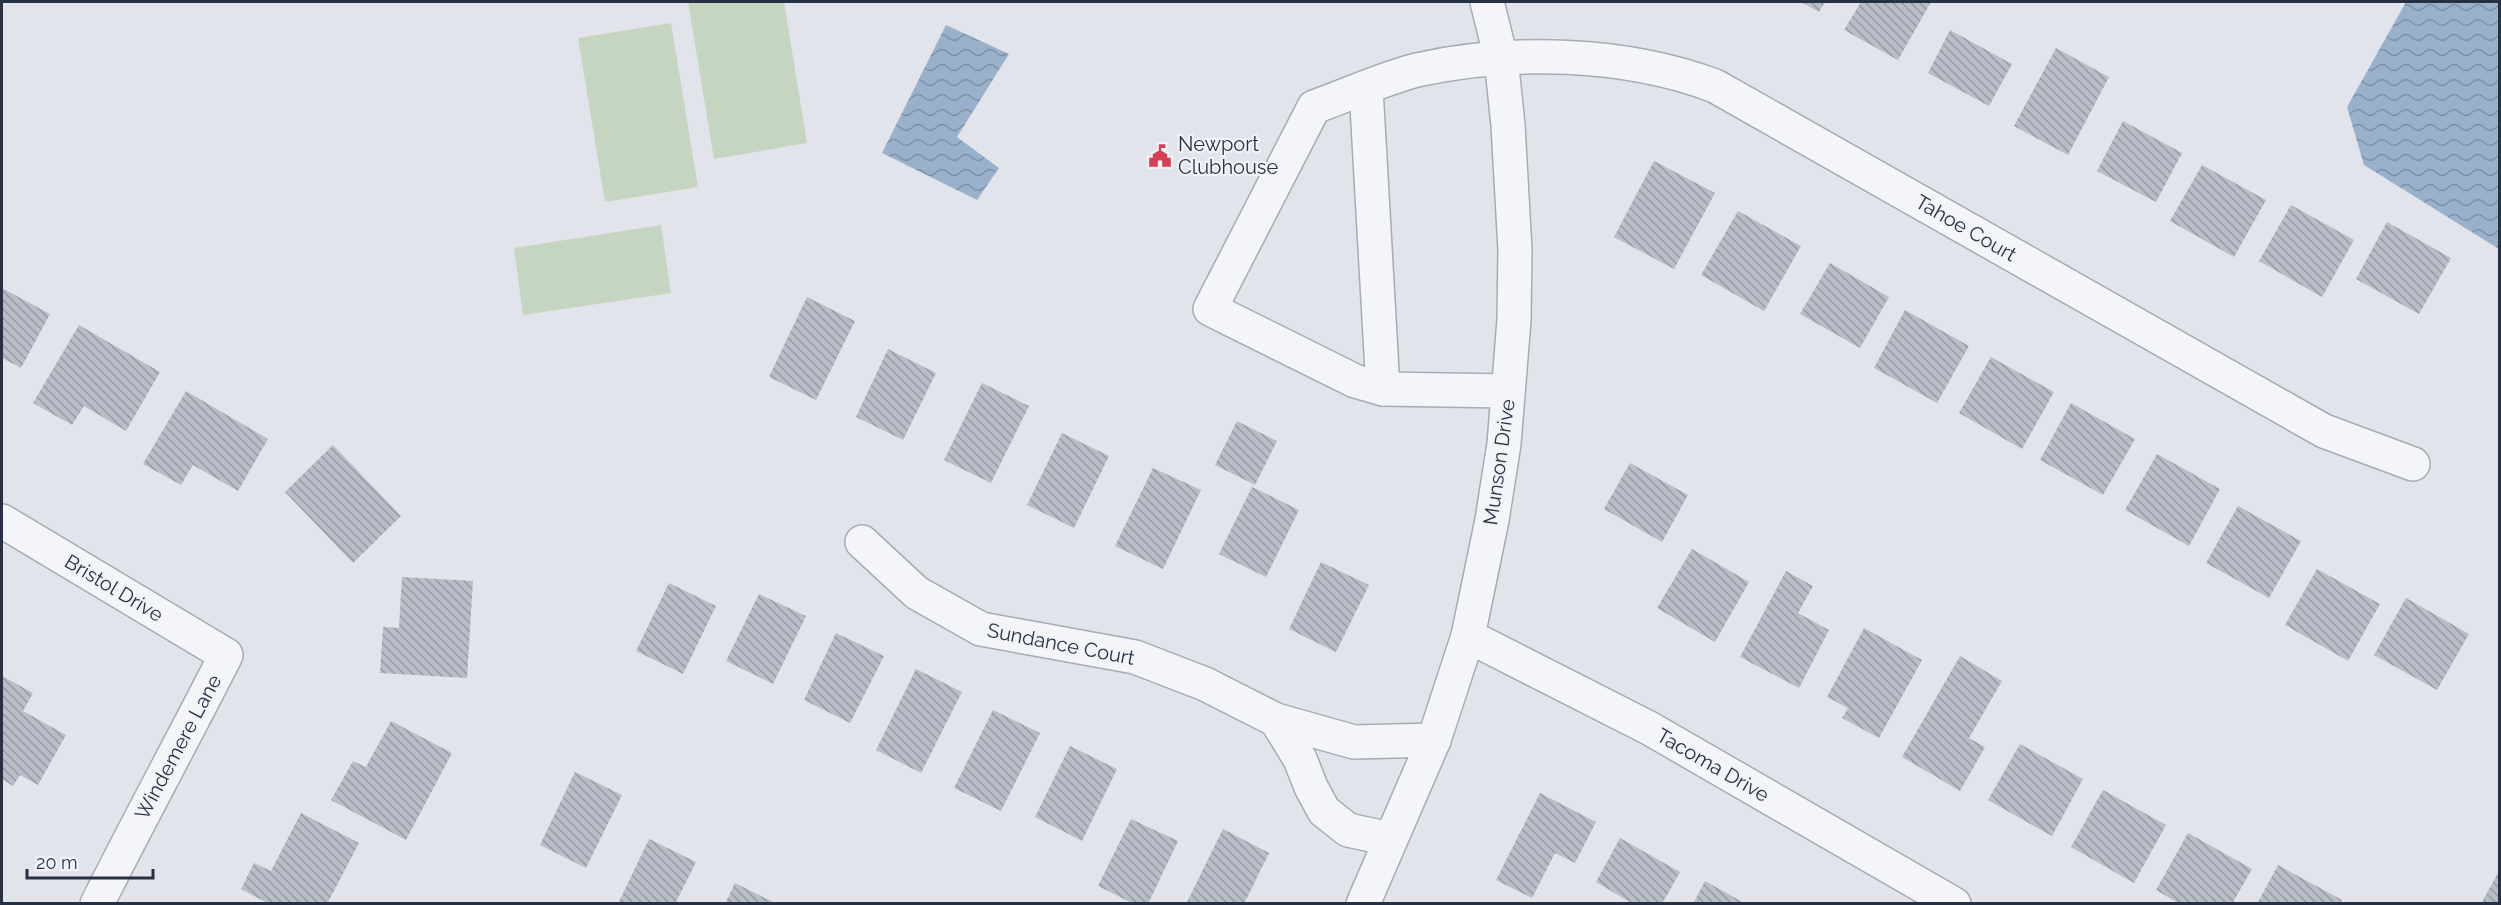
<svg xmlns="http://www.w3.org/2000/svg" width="2501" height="905" font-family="Raleway,sans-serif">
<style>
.garden{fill:#c6d5c1}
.water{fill:url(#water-waves)}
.building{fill:url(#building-back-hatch)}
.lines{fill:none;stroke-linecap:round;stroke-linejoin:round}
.minor-casing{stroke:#a6abb5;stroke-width:36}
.minor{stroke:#f4f5f8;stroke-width:33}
.labels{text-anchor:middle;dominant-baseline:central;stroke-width:4.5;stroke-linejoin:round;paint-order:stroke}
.poi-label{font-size:20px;fill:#283143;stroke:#f1f3f8;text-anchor:start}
.street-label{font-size:20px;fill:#283143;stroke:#f1f3f8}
</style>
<defs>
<pattern id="water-waves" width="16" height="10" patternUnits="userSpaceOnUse" patternTransform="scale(1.5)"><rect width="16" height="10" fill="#9ab1cc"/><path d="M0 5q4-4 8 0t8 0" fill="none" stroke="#7e91a7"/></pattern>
<pattern id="building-back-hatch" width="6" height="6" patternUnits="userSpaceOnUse" patternTransform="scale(1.5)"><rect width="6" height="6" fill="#b8bdc8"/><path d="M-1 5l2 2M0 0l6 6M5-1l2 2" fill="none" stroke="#969aa4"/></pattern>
</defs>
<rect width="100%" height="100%" fill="#e1e4ea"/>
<g class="garden">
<path d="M688,2H784L807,143L714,159Z"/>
<path d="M671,23L698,187L605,202L578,38Z"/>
<path d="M661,225L671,293L523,315L514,248Z"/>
</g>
<g class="water">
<path d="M2406,2H2499V249L2364,165L2347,107Z"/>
<path d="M946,25L1009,54L957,137L999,168L977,200L882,153Z"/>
</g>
<g class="building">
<path d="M1801,2H1825L1819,12Z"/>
<path d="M1861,2H1931L1898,60L1844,30Z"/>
<path d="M1950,30L2012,64L1989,106L1928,73Z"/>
<path d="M2056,48L2109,77L2068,155L2014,126Z"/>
<path d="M2123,121L2182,153L2156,202L2097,171Z"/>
<path d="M1654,161L1715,193L1674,269L1614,237Z"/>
<path d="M2202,165L2266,200L2234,257L2170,221Z"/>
<path d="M2291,205L2354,240L2322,297L2259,261Z"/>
<path d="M1738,211L1801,246L1764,311L1701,275Z"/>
<path d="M2387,222L2451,258L2419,314L2356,279Z"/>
<path d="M1830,263L1889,297L1860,348L1800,314Z"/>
<path d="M2,288L50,314L21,368L2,358Z"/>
<path d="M807,297L855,321L816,400L769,377Z"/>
<path d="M1905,310L1969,346L1937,403L1874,368Z"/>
<path d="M79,325L160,372L126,431L84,406L72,425L33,403Z"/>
<path d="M888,349L936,373L903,440L856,417Z"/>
<path d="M1991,357L2054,392L2022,449L1959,413Z"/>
<path d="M982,383L1029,406L991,483L944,460Z"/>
<path d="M186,391L268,439L238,491L193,465L181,485L143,464Z"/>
<path d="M2071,403L2135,439L2103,495L2040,460Z"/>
<path d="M1237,421L1277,441L1255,485L1215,465Z"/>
<path d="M1062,433L1109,456L1074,528L1027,505Z"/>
<path d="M333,445L401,516L353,563L285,492Z"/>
<path d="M2157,454L2220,489L2189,546L2125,510Z"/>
<path d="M1630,463L1688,495L1662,542L1604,509Z"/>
<path d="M1153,468L1201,490L1163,569L1115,546Z"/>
<path d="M1252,487L1299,510L1266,577L1219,554Z"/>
<path d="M2238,506L2301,541L2269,598L2206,563Z"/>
<path d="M1692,549L1749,582L1715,642L1657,608Z"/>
<path d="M1321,562L1369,585L1336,652L1289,629Z"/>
<path d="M2317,569L2380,604L2348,661L2285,625Z"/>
<path d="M1786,571L1813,586L1798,613L1829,630L1799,688L1740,657Z"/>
<path d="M402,577L473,581L467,678L380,673L383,627L399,628Z"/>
<path d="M669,583L716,606L683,674L636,651Z"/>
<path d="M759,594L806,616L773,684L726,661Z"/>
<path d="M2406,598L2469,634L2437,690L2374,655Z"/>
<path d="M1864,628L1922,660L1879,738L1842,718L1848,708L1827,697Z"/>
<path d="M836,633L884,656L850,723L804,700Z"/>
<path d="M1960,656L2002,681L1969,738L1985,747L1960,791L1902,757Z"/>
<path d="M916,669L962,692L921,773L876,750Z"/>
<path d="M2,676L33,693L23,711L66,735L38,785L20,775L13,786L2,779Z"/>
<path d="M993,710L1040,733L1001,811L954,788Z"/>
<path d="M391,721L452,753L406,840L331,800L353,761L366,767Z"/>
<path d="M2020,744L2083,779L2052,836L1988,800Z"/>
<path d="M1070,746L1117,769L1082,841L1035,817Z"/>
<path d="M575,772L622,795L586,868L540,845Z"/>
<path d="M2103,790L2166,825L2134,883L2071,847Z"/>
<path d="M1540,793L1596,822L1575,863L1555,853L1532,898L1496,880Z"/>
<path d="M301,813L359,843L327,904H269L241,889L254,863L271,871Z"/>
<path d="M1131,819L1178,841L1148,904H1134L1098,886Z"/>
<path d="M1223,829L1269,853L1244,904H1186Z"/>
<path d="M2188,833L2252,869L2232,904H2180L2156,890Z"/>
<path d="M1620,838L1680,872L1662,904H1633L1596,882Z"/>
<path d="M649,839L696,862L675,904H618Z"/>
<path d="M2278,865L2342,900L2340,904H2257Z"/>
<path d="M2500,869V904H2481Z"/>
<path d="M1705,881L1746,904H1693Z"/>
<path d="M735,883L777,904H725Z"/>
</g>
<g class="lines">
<g class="minor-casing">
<g id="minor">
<path d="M1366,88L1383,389"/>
<path d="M1508,391L1383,389L1355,381L1210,309L1314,107C1348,95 1382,79 1417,70C1511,49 1625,52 1715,86L2324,431L2413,464"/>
<path d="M2,521L226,655C184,738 139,820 97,904"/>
<path d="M862,542L917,593L981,629L1135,657L1205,684L1276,720L1354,742L1434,740"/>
<path d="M1468,636L1649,728L1954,904"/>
<path d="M1276,720L1300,759L1311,787L1324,811L1348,830L1390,839"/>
<path d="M1363,904L1434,740L1468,636L1492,520L1504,444L1514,320L1515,250L1508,125L1501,58L1487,2"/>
</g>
</g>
<use href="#minor" class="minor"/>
</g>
<defs>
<g id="civic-bare" transform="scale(1.8)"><path d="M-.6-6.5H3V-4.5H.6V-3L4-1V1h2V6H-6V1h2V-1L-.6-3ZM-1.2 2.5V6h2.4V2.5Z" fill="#d63f51" stroke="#f1f3f8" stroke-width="2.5" paint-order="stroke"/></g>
</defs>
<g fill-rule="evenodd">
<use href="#civic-bare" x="1160" y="156"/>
</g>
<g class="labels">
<g class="poi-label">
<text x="1178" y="144">Newport<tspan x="1178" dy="23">Clubhouse</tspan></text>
</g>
<g class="street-label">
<text transform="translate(1966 228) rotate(30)">Tahoe Court</text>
<text transform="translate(1499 462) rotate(-82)">Munson Drive</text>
<text transform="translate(114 588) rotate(31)">Bristol Drive</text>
<text transform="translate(1061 644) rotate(11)">Sundance Court</text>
<text transform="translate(178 747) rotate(-62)">Windemere Lane</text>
<text transform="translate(1713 765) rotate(30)">Tacoma Drive</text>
</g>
</g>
<rect width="2501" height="905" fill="none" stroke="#283143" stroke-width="6"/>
<path d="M27 869v9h126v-9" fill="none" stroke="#283143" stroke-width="3"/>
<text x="36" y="869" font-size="18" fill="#283143" stroke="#f1f3f8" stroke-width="4.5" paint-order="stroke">20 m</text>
</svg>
